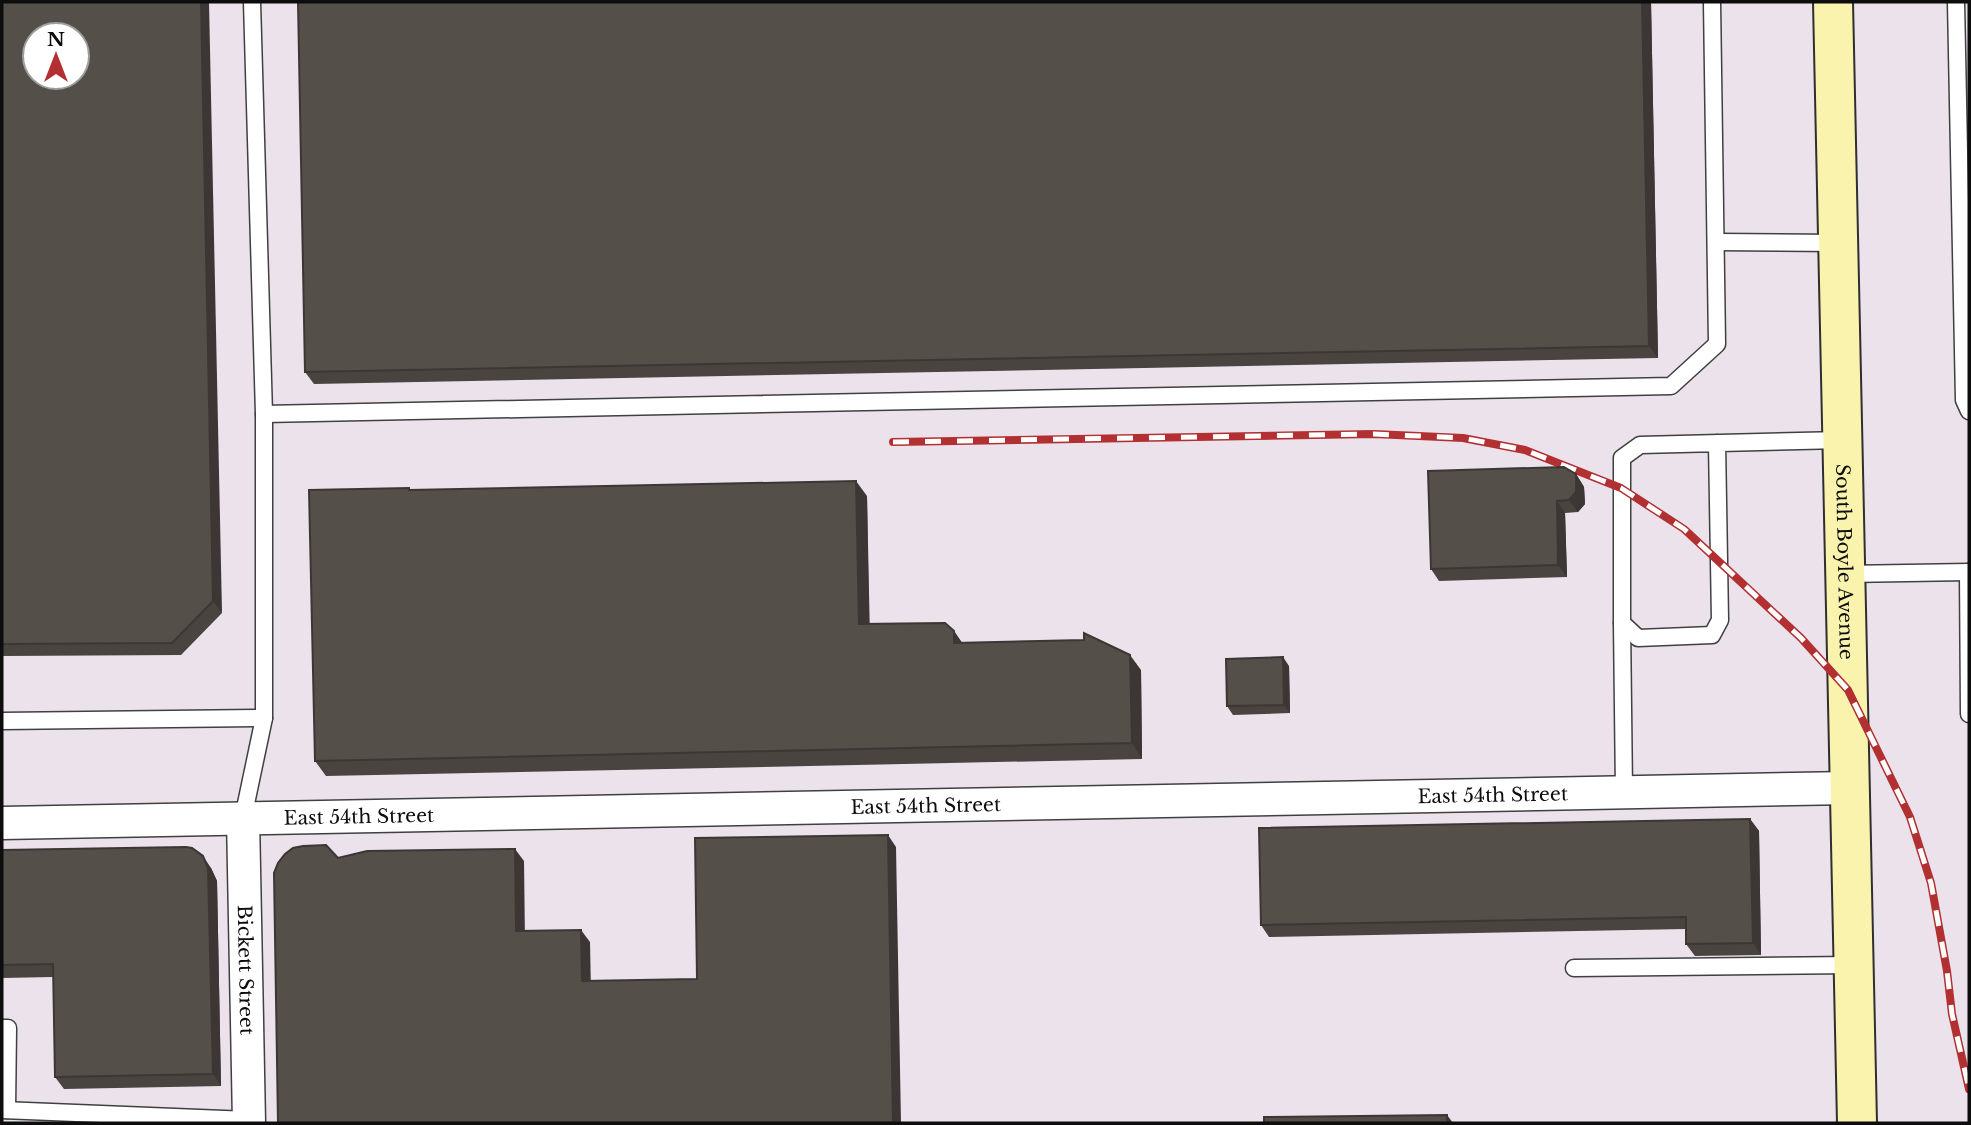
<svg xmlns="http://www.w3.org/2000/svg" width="1971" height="1125" font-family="'Libre Baskerville',serif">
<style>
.industrial{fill:#ebe2eb;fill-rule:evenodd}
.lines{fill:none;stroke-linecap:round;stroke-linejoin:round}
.service-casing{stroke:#404040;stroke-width:19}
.minor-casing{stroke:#404040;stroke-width:35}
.secondary-casing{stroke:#2f2f2f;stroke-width:42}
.service{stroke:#fff;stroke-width:16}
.minor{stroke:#fff;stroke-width:32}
.secondary{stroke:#f9f3ae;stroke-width:38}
.rail-casing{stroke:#b23031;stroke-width:8}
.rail{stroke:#fff;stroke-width:5;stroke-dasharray:16;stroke-linecap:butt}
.wall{fill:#494440}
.shaded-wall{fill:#3c3734}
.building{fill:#554f4a;stroke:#3c3734;stroke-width:2;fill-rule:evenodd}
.labels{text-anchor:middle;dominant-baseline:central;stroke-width:7;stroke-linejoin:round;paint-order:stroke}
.street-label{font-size:19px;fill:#0d0d0d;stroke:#fff}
</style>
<rect width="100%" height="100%" fill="#fefbee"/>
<path class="industrial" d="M2,2H1969V1123H2ZM35,35H77V77H35Z"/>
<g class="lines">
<g class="service-casing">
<g id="service">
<path d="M1956,2L1964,400L1969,411"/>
<path d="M1717,242L1838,243"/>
<path d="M264,414L1671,386L1717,344L1712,2"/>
<path d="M1717,443L1720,620L1712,635L1638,638L1622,623V458L1640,445L1842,440"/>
<path d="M1968,572L1969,714"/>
<path d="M1845,574L1969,572"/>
<path d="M1622,623L1624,792"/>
<path d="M2,721L264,718"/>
<path d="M243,818L264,718V414L252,2"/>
<path d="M1574,968L1853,965"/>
<path d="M2,1028H8L7,1110"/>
<path d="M2,1110L249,1120"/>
</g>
</g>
<g class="minor-casing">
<g id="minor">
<path id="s1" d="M243,818L249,1123"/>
<path id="s2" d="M2,823L1850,788"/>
</g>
</g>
<g class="secondary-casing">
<g id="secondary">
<path id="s3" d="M1833,2L1857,1123"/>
</g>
</g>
<use href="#service" class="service"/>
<use href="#minor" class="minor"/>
<use href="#secondary" class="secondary"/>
<g class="rail-casing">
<path id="rail" d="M893,442L1374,434L1463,438L1525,450L1621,488L1684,529L1801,638L1848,690L1910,817L1931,883L1947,971L1952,1014L1969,1089"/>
</g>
<use href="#rail" class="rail"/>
</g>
<g class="wall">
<path d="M2,2L222,613L181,655L2,656Z"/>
<path d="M1651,2L1658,358L314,384L305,372Z"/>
<path d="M1576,474L1584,487L1585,504L1578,512L1565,513L1567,577L1439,581L1431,569Z"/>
<path d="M409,488L411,490L867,496L869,624L954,631L962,643L1141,670L1142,759L326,776L315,761Z"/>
<path d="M1289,666L1290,713L1233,715L1227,706Z"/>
<path d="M1750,819L1759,831L1761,955L1695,956L1686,944V929L1269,937L1261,925Z"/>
<path d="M2,850L211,868L217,881L221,1086L64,1089L55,1077L53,977L2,978Z"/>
</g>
<g class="shaded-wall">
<path d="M201,2H209L222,613L213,601Z"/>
<path d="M1642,2H1651L1658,358L1649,346Z"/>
<path d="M1576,474L1584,487L1585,504L1578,512L1569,500Z"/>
<path d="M856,481L867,496L870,640L859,624Z"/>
<path d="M1557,501L1565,513L1567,577L1558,565Z"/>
<path d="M954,631L965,647L954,643Z"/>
<path d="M1130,655L1141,670L1142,759L1132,743Z"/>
<path d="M1283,657L1289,666L1290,713L1284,705Z"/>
<path d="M1750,819L1759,831L1761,955L1753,943Z"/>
<path d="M888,835L896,847L901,1123H893Z"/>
<path d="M515,849L524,861L525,943L516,931Z"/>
<path d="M203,856L211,868L217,881L221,1086L213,1074Z"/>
<path d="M581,930L590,942L591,993L582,981Z"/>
<path d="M1447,1115L1453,1123H1447Z"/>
</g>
<g class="building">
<path d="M2,2H201L213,601L172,643L2,644ZM35,35H77V77H35Z"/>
<path d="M298,2H1642L1649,346L305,372Z"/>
<path d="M1564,467L1576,474V492L1569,500L1557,501L1558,565L1431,569L1428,471Z"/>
<path d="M856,481L859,624L945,623L954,631V643L1084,640V633L1130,655L1132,743L315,761L309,490L409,488V490Z"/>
<path d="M1283,657L1284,705L1227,706L1226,659Z"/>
<path d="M1750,819L1753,943L1686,944V917L1261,925L1259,828Z"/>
<path d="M888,835L893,1123H278L274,873L278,863L285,854L293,848L303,846L326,845L338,858L367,851L515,849L516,931L581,930L582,981L697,979L695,838Z"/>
<path d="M186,847L192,848L203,856L208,869L213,1074L55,1077L53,964L2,965V850Z"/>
<path d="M1447,1115V1123H1264V1117Z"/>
</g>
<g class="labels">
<g class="street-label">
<text stroke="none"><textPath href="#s3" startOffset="560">South Boyle Avenue</textPath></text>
<text stroke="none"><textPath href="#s2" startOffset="1491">East 54th Street</textPath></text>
<text stroke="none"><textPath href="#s2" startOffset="924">East 54th Street</textPath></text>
<text stroke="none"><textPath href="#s2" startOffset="357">East 54th Street</textPath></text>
<text stroke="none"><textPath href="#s1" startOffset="152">Bickett Street</textPath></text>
</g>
</g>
<rect width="1971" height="1125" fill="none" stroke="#0d0d0d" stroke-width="7"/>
<g transform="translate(56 56)"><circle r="33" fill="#ffffff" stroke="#9e9e9e" stroke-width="2"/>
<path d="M0-5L12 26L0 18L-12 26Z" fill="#b23031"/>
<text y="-10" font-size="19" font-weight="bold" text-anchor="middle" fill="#0d0d0d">N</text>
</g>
</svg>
